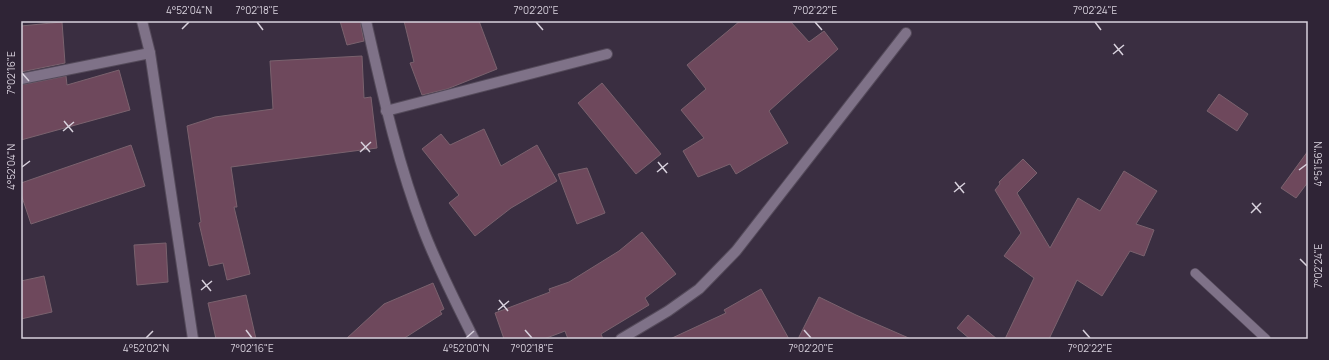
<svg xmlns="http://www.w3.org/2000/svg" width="1329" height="360" font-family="Manrope,sans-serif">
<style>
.building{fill:#6e485c;stroke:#7a626e}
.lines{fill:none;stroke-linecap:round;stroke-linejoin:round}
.service-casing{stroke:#544a5a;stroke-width:10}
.minor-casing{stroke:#544a5a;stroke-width:12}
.service{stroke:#7f7288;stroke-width:9}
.minor{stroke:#7f7288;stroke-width:10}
.ticks{fill:none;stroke:#d8d1dd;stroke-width:1.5}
.neatline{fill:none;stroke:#d8d1dd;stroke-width:1.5}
.ticks-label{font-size:10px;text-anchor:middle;fill:#d8d1dd}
</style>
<rect width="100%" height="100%" fill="#3a2e41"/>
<g class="building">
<path d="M340,21H360L364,41L347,45Z"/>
<path d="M404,21H479L497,69L447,89L422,95L410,63L414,62Z"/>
<path d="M740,21H790L809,42L824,31L838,49L769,111L788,143L736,174L730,164L698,177L683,151L704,138L681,110L706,89L687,65Z"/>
<path d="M62,22L65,63L21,72V26Z"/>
<path d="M362,56L364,98L371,97L377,148L231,167L237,207H234L250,274L227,280L223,263L209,266L199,223L201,222L187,126L215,117L273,109L270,61Z"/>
<path d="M119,70L130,110L21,140V85L66,76L67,85Z"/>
<path d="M602,83L661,154L636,174L578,103Z"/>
<path d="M1219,94L1248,114L1237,131L1207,111Z"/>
<path d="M484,129L501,166L537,145L557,181L511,208L475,236L449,203L459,195L422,149L441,134L450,145Z"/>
<path d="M131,145L145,186L31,224L21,194V183Z"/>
<path d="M1308,151V182L1296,198L1281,188Z"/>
<path d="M1023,159L1037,173L1017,193L1050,248L1078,198L1100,211L1124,171L1157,191L1136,224L1154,230L1144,256L1130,251L1102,296L1077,280L1049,339H1005L1034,278L1004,256L1021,233L995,190L1000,184L999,182Z"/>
<path d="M587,168L605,213L577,224L558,174Z"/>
<path d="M642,232L676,274L645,298L649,305L601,334L603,339H568L565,331L544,339H504L495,313L550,292L549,289L569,282L619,251Z"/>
<path d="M166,243L168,282L137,285L134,245Z"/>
<path d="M44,276L52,312L21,319V281Z"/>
<path d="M433,283L444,309L440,311L442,314L403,339H346L384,304Z"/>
<path d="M761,289L789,339H670L726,313L724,310Z"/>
<path d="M246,295L256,339H216L208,303Z"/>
<path d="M819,297L856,315L911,339H798Z"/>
<path d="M968,315L997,339H970L957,328Z"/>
</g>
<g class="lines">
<g class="service-casing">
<path id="service" d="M1195,273L1266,339"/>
</g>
<g class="minor-casing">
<g id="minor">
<path d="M142,21L150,53L193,339"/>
<path d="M366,21C382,91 397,161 423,229C437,266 456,303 474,339"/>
<path d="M21,79L150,53"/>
<path d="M386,111L607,54"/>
<path d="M621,339L668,311L699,289L736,251L906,33"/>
</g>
</g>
<use href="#service" class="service"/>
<use href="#minor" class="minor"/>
</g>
<path class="ticks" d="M257,22L263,30M536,22L543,30M815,22L822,30M1095,22L1101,30M182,29L189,22M1114,44L1123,55M1113,54L1124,45M22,73L29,81M64,121L73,132M63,131L74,122M361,142L370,152M360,152L371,142M658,162L667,173M22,167L30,161M1299,170L1307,164M657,172L668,163M955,182L964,193M954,192L965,183M1252,203L1261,213M1251,213L1261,203M1300,259L1307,266M202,280L211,291M201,290L212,281M499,300L508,311M498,310L509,301M246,330L252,338M525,330L532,338M804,330L811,338M1083,330L1090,338M146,338L153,331M466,338L474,331"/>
<rect width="1329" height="360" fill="none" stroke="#2f2436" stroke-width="44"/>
<rect x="22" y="22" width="1285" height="316" class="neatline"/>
<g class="ticks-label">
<text x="189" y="14">4°52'04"N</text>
<text x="257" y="14">7°02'18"E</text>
<text x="536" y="14">7°02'20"E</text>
<text x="815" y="14">7°02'22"E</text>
<text x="1095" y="14">7°02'24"E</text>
<text transform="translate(11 73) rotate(-90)" y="4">7°02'16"E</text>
<text transform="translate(1318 164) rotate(-90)" y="4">4°51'56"N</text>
<text transform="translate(11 167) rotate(-90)" y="4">4°52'04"N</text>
<text transform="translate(1318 266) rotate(-90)" y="4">7°02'24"E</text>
<text x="146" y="352">4°52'02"N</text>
<text x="252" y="352">7°02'16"E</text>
<text x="466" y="352">4°52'00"N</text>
<text x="532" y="352">7°02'18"E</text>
<text x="811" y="352">7°02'20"E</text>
<text x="1090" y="352">7°02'22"E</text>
</g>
</svg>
